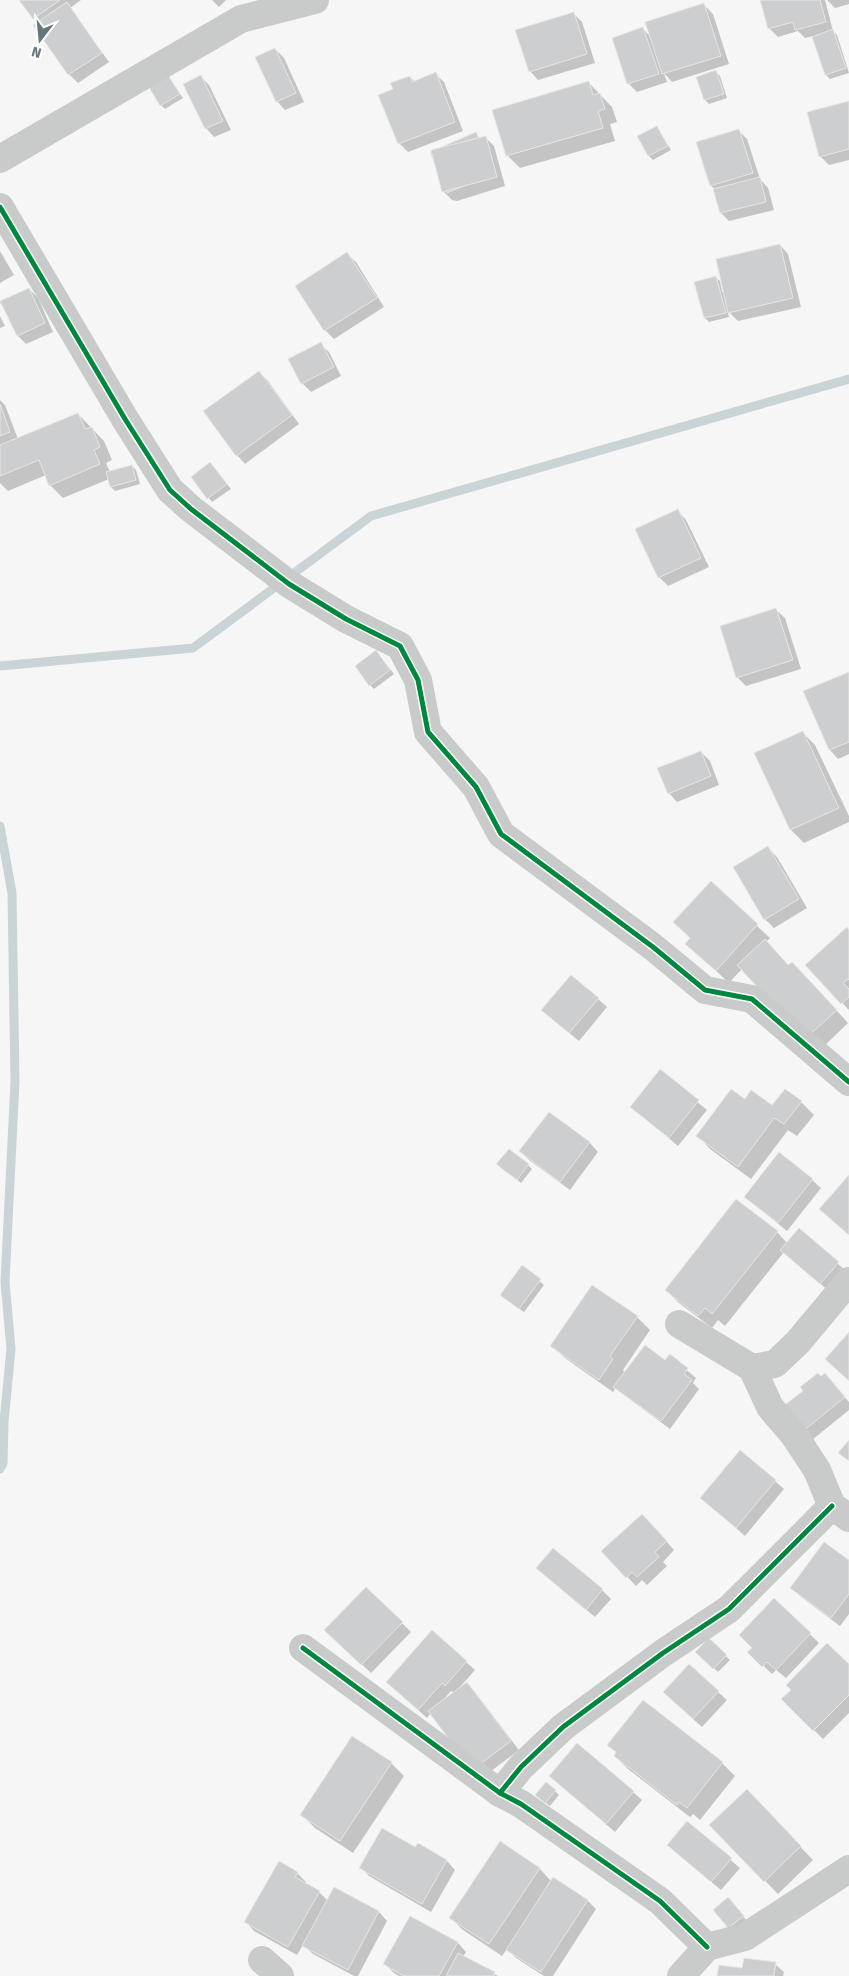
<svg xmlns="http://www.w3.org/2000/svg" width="849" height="1976" font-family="'Fira Sans',sans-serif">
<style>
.shadow{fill:#0003;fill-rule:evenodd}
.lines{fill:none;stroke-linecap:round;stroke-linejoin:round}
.stream{stroke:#cad3d5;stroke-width:9}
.building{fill:#cdcecf;stroke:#e6e6e6}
.minor{stroke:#c9cbcb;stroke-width:28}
.cycleway-casing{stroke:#fff;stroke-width:8}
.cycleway{stroke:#00873e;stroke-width:5}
</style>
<rect width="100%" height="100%" fill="#f6f6f6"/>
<g class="shadow">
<path d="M21,0H81L70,8L109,62L78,83L69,74L35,25L38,23Z"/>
<path d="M212,0H226L219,7Z"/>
<path d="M761,0H825L833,31L837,35L849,73L830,79L826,75L813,36L805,38L798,31L778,37L769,28Z"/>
<path d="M827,0H849V4L835,8Z"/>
<path d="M704,5L713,14L729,64L672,82L664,73L667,82L637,92L628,83L643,29L652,38Z"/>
<path d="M573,13L582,22L595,63L538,80L530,71Z"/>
<path d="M275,49L284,58L304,102L285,110L277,101Z"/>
<path d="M716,72L720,76L727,98L709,104L705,100Z"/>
<path d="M435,74L444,82L463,131L408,152L399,143L394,90L410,77L415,82Z"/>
<path d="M168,76L183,98L165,109L161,105Z"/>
<path d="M201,77L209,85L231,130L214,137L206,128Z"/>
<path d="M589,83L612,107L617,122L610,124L615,141L520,168L507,155Z"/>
<path d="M849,102V160L829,165L820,156Z"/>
<path d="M657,127L671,150L653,160L649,156Z"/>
<path d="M738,130L747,139L760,179L768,188L774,210L729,221L721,213L715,189L711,186Z"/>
<path d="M475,133L480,138L485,137L494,146L505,186L457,201L452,200L443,191L431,152Z"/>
<path d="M780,245L788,254L801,307L738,321L727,310L729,317L709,322L705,318L715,277L720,281L722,292H725Z"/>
<path d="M0,251L14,275L0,283Z"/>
<path d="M347,254L356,262L384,307L334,339L325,330L297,286Z"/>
<path d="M29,289L38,298L53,332L26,344L18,336L2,303L0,304V302Z"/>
<path d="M0,316L5,326L0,328Z"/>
<path d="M320,344L329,352L341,376L311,392L302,383L290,360Z"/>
<path d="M259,372L268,381L299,424L245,464L237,455Z"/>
<path d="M0,400L5,405L18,439L78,414L104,441L112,460L106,463L110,472L132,466L136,470L140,484L115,491L111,487L109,479L63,498L50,485L46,475L8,491L0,483Z"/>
<path d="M214,468L231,489L212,502L192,477Z"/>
<path d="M678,511L686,520L709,567L668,586L659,577Z"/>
<path d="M776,610L785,618L801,669L746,686L737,677Z"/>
<path d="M380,656L394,674L374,689L370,685Z"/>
<path d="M849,673V754L838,759L830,750L805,691Z"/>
<path d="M802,732L815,745L849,816V822L804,843L791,830L755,754Z"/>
<path d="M701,752L710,761L719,785L677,802L669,793Z"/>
<path d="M768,848L777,857L807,908L774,928L765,919Z"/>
<path d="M711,883L770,938L766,942L789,966L805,976L848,1023L819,1051L742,969L729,983L700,956L691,939Z"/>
<path d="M849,931V1010L807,966Z"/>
<path d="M598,999L607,1007L579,1041L552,1019Z"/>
<path d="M660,1071L707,1110L678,1146L631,1107Z"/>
<path d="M745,1100L772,1107L801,1102L814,1115L797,1136L788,1130L751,1179L710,1149L698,1136Z"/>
<path d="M549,1113L590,1143L598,1152L570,1190L529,1160L520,1151Z"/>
<path d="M528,1165L532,1169L521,1183L502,1168Z"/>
<path d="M812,1180L821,1188L787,1231L745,1197Z"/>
<path d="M799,1229L847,1272L830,1292L784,1252L725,1326L718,1320L712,1328L679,1303L666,1290L777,1232L787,1243Z"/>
<path d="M522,1267L544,1285L524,1312L506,1299Z"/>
<path d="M637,1317L650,1330L623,1370L625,1373L666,1362L670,1356L696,1378L693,1383L699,1389L670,1429L624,1395L616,1387L613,1392L565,1358L552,1346Z"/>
<path d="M825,1375L849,1402V1410L812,1440L803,1431L821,1377Z"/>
<path d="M775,1481L784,1489L745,1536L702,1498Z"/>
<path d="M651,1524L674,1550L663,1562L667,1566L647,1585L642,1580L636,1586L603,1551Z"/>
<path d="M849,1561V1614L840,1626L800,1596L791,1588Z"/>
<path d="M537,1568L602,1590L611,1599L595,1617Z"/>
<path d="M366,1588L411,1632L371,1673L326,1630Z"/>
<path d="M774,1600L819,1643L786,1678L776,1670L772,1674L749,1652L753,1648Z"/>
<path d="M709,1640L730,1660L718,1672L697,1652Z"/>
<path d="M466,1662L475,1670L460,1687L467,1684L475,1692L519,1750L482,1778L431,1713L427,1718L387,1682ZM451,1691L454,1693L445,1700L444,1699Z"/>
<path d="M849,1666V1713L823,1739L783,1699Z"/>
<path d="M718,1692L727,1700L702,1727L673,1701Z"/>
<path d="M615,1756L722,1763L735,1776L700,1820L693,1814L690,1817L628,1769Z"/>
<path d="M391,1763L404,1776L353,1853L315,1828L302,1815Z"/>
<path d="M550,1776L633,1792L642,1800L615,1832Z"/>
<path d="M555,1791L559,1795L550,1806L541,1799Z"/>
<path d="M747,1791L813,1860L778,1894L710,1825Z"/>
<path d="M687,1823L740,1868L721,1890L678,1854Z"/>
<path d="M500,1843L540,1869L551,1881L588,1901L596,1909L553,1976H544L516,1958L507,1949L502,1956L463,1930L450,1917Z"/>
<path d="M418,1845L447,1861L455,1870L431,1912L369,1876L361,1867L415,1849Z"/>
<path d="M297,1873L306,1882L304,1884L319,1892L328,1901L334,1888L379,1912L387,1921L358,1976H354L313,1954L303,1945L297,1955L254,1931L246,1922Z"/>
<path d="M732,1903L747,1921L733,1932L729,1928Z"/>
<path d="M411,1917L458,1943L466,1952L463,1957L498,1976H399L394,1973L385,1964Z"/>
<path d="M775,1964L784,1972L783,1976H719Z"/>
</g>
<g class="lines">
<g class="stream">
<path d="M0,666L193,648L371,516L849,379"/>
<path d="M0,826L12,893L15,1082L5,1282L11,1349L4,1422L3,1464L0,1469"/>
</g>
</g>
<g class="building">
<path d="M19,0H60L33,19Z"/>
<path d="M760,0H820L826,22L795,30L793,22L768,29Z"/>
<path d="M67,2L102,53L68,75L33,25Z"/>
<path d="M704,3L721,56L662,74L645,22Z"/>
<path d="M574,12L587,54L529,72L515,30Z"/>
<path d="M643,27L659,74L627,84L612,38Z"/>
<path d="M833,29L846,68L825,75L812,37Z"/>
<path d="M275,48L296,93L276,102L255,57Z"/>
<path d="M716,70L724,94L704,100L696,77Z"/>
<path d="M436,72L455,122L398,144L378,95L393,89L390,83L410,76L412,82Z"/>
<path d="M168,75L180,94L160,106L149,87Z"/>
<path d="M201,75L223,121L205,129L183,84Z"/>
<path d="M589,81L593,95L600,93L605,109L598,111L603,128L506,156L492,110Z"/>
<path d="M849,101V149L819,157L807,112Z"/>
<path d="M657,126L668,146L648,156L637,136Z"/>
<path d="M739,129L753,173L710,186L696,142Z"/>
<path d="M476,132L494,173L447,193L430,152Z"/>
<path d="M486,136L497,177L442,192L431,150Z"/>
<path d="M760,177L766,202L720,213L713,189Z"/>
<path d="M780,244L793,298L728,313L716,259Z"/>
<path d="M347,252L377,298L324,331L295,286Z"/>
<path d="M716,276L726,313L704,318L694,282Z"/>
<path d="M29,288L45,323L17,336L0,301Z"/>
<path d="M321,342L334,367L301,384L288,359Z"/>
<path d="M259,371L292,415L236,456L203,411Z"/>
<path d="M0,404L10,432L0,436Z"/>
<path d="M78,413L85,429L92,427L100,447L94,450L100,464L49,486L39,460L0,476V445Z"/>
<path d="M210,462L227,484L207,499L191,477Z"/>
<path d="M132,465L136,480L110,487L106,472Z"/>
<path d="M678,509L701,558L658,578L635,529Z"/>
<path d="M776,608L793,660L736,678L720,626Z"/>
<path d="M376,650L390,670L369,686L355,666Z"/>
<path d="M849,672V742L829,750L803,691Z"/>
<path d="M803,731L839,808L790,830L754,753Z"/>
<path d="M701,751L711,776L668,794L657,768Z"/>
<path d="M768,846L799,899L764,920L733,867Z"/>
<path d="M711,881L758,924L716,971L685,944L690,938L673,922Z"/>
<path d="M847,927L849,930V980L848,979L843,983L849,989V997L841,1004L805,965Z"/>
<path d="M765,939L788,965L792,962L837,1010L805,1039L737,965Z"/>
<path d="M571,975L599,998L569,1033L541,1010Z"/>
<path d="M660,1069L699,1100L669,1138L630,1107Z"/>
<path d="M731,1089L745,1099L751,1090L772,1105L785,1089L802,1101L784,1124L774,1118L738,1167L696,1136Z"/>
<path d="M549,1112L590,1142L560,1182L519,1151Z"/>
<path d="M509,1149L529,1164L517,1180L496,1164Z"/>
<path d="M779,1152L813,1179L778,1223L744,1197Z"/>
<path d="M849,1175V1235L819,1209Z"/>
<path d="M736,1199L778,1231L712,1314L705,1308L698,1316L665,1290Z"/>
<path d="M799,1228L839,1262L820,1284L780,1250Z"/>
<path d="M522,1265L541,1279L519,1309L500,1295Z"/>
<path d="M592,1285L638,1316L610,1356L613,1359L599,1380L550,1346Z"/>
<path d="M849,1332V1381L825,1359Z"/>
<path d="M645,1345L665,1360L670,1354L688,1368L684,1374L692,1380L661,1421L613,1387Z"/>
<path d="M818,1373L821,1376L825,1373L845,1397L802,1432L782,1407L803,1391L800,1387Z"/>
<path d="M849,1440V1461L838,1453Z"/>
<path d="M740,1450L776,1480L736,1528L700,1498Z"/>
<path d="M642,1514L667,1541L655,1552L659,1557L637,1577L632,1572L626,1578L601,1551Z"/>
<path d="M824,1542L849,1560V1594L831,1618L790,1588Z"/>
<path d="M553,1548L603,1589L586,1610L536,1568Z"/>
<path d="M366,1587L403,1622L361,1665L324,1630Z"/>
<path d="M774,1598L811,1633L776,1670L767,1662L762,1667L747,1652L752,1648L739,1635Z"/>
<path d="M432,1630L467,1661L445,1686L442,1683L418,1710L386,1682Z"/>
<path d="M709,1638L727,1655L713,1669L695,1652Z"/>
<path d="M827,1643L849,1664V1695L813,1731L781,1699L791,1690L786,1685Z"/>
<path d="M689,1664L719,1691L693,1719L663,1692Z"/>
<path d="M467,1682L511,1741L472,1770L428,1711Z"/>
<path d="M643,1700L723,1762L687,1808L679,1802L677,1805L614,1756L616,1752L607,1745Z"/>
<path d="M352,1736L392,1762L340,1841L300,1815Z"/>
<path d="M577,1743L634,1791L606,1824L549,1776Z"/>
<path d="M546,1782L556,1790L545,1803L535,1795Z"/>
<path d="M747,1789L801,1846L764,1882L709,1825Z"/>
<path d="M687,1821L732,1858L711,1882L667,1845Z"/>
<path d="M382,1828L415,1847L418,1843L447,1860L422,1904L359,1868Z"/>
<path d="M500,1841L540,1868L489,1944L449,1918Z"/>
<path d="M279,1861L298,1872L295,1877L320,1891L288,1947L244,1922Z"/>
<path d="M553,1877L588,1900L541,1972L506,1950Z"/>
<path d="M334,1887L379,1911L348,1970L302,1946Z"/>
<path d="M728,1897L744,1916L728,1928L713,1910Z"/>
<path d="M410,1916L458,1942L439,1976H404L383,1964Z"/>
<path d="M458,1953L495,1972L493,1975L495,1976H446Z"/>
<path d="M744,1958L776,1962L774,1976H717L719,1965L742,1968Z"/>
</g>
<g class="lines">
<g class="minor">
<path d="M0,159L241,19L315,0"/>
<path d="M0,207L125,419L170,490L191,509L289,584L346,619L400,646L418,680L428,732L476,787L501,834L653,947L705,990L752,999L849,1082"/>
<path d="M679,1324L752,1368L775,1364L798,1342L849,1281"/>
<path d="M752,1368L770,1407L794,1435L817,1470L832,1506L849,1518"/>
<path d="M303,1648L500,1793L521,1804L660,1901L707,1947"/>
<path d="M500,1793L521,1767L563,1727L663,1653L729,1609L832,1506"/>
<path d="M262,1960L280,1976"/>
<path d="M681,1976L707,1947L745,1937L849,1869"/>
</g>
<g class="cycleway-casing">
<g id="cycleway">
<path d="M0,207L125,419L170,490L191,509L289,584L346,619L400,646L418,680L428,732L476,787L501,834L653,947L705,990L752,999L849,1082"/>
<path d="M303,1648L500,1793L521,1804L660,1901L707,1947"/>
<path d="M500,1793L521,1767L563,1727L663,1653L729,1609L832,1506"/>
</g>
</g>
<use href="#cycleway" class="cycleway"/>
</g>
<g transform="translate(40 40) rotate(196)" stroke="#ffffff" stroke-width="4" paint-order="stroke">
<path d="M0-4L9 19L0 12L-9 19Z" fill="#64767e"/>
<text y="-8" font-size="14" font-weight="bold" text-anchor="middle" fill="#64767e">N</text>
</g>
</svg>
